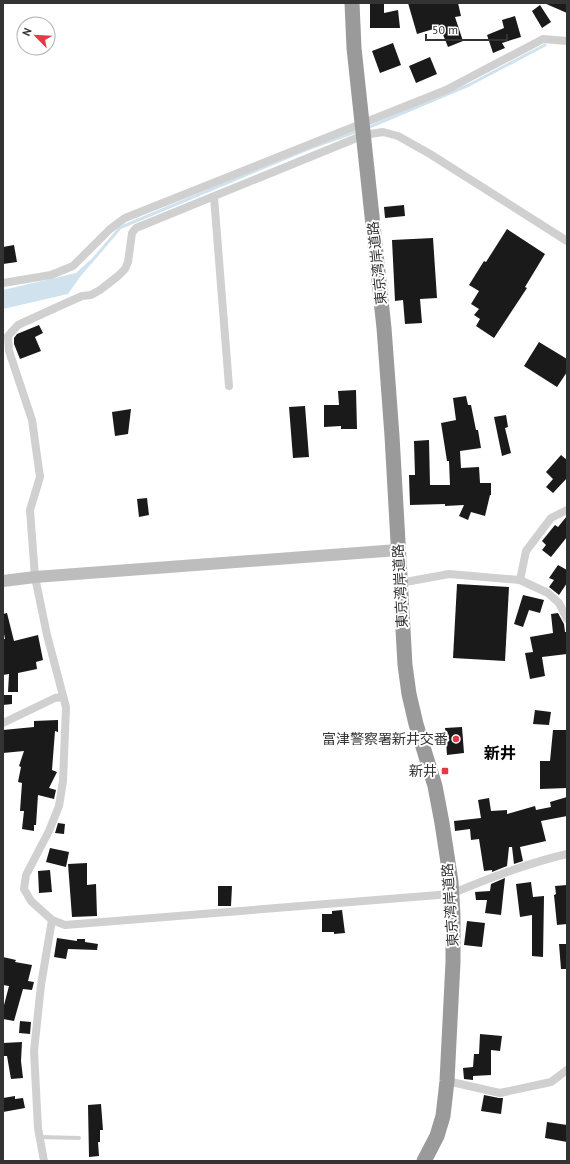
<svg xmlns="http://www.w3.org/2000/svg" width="570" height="1164" font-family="'PT Sans','Noto Sans JP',sans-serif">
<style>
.water{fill:#cfe2ee}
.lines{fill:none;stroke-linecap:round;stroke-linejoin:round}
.stream{stroke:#cfe2ee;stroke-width:3}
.building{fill:#1a1a1a}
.lane{stroke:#d0d0d0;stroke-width:4}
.street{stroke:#d0d0d0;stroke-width:8}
.secondary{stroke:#bdbdbd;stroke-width:12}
.highway{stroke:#9a9a9a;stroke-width:15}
.poi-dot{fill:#e63946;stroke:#fff;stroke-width:1.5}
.labels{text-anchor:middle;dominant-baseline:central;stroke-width:4;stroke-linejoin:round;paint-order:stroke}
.street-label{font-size:14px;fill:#333;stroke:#fff}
.poi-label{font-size:14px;fill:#333;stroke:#fff;text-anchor:end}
.quarter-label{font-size:16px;font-weight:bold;fill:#000;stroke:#fff}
</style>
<rect width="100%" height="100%" fill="#fff"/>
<path class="water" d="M93,260L91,264L80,277L68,294L3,309V290L76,273L89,261Z"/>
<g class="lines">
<g class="stream">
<path d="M367,128L469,85L545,45"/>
<path d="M91,262L120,228L124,226L310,148L358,131"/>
</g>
</g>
<g class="building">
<path d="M370,3H384V13L398,10L400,28H370Z"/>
<path d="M408,3H458L461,16L455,17L463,41L448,47L440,27L417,34Z"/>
<path d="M544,3H567V13Z"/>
<path d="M540,5L551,22L542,28L532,11Z"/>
<path d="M515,16L521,37L502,43L505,48L493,53L487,35L504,28L502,20Z"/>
<path d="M393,43L401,65L380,73L372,51Z"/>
<path d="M430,57L437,74L416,83L409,66Z"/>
<path d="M404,205L405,216L385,218L384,207Z"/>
<path d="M507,229L545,254L525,287L527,288L494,338L476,326L480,319L474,315L479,309L471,304L479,291L469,285L484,261L486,262Z"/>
<path d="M433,238L437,298L420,299L422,323L405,324L403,300L395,301L392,240Z"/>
<path d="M14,245L17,262L3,264V247Z"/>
<path d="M39,325L43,333L35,337L41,351L20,359L14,344V338L17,334Z"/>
<path d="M539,342L567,359V372L557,387L524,366Z"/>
<path d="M356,390L357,429H341V426L324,427V405H339L338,391Z"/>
<path d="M466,396L468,405H471L476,430H478L481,448L460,451L461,468L479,467L480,483H491V495H490L485,516L471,512L468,520L459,516L464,505L445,506V504L410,505L409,475H415L414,441L429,440L430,485H450L449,461H447L441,423L456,420L453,398Z"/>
<path d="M305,406L309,457L293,458L289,407Z"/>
<path d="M131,409L128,434L115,436L112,412Z"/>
<path d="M506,415L508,427L505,428L511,453L502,456L494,417Z"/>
<path d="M561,455L567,460V478L553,493L546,487L553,479L546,472Z"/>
<path d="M147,498L149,515L139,517L137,499Z"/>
<path d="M567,516V537L551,557L542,550L546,545L542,541L555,525L558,527Z"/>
<path d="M558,565L567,570V583L559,595L549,587L554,580L549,578Z"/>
<path d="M457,584L509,587L505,661L453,658Z"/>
<path d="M523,595L544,600L540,613L529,610L523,627L514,624Z"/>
<path d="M7,613L14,641L38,635L43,660L36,662L37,669L18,673V692H8L9,674L3,675V639H5L3,629V614Z"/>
<path d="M558,613L564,624L565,632H567V654L542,657L545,676L530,679L525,653L533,652L530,637L553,633L551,614Z"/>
<path d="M3,695H12V704L3,705Z"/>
<path d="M535,710L551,712L549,725L533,724Z"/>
<path d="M58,720V732L55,731L52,770L57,772L49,788L56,790L54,799L38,795L36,825H34V831L22,829L24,811H20L22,783L18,782L21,767L19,766L24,751L3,753V730L34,727V721Z"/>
<path d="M462,727L464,753L447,755L445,728Z"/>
<path d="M553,730H567V788L540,789V761H550Z"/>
<path d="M567,797V816L541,821L546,841L520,847L523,861L514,864L512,847H509L507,866L492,872V870L484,871L479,839L471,840L470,829L455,831L454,821L481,818L478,800L489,798L491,811L507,810V814L535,806L536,810L551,807L550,802Z"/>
<path d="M58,823L65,824L64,834L55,833Z"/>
<path d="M50,848L69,852L66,867L46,862Z"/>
<path d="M87,863V885L96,884L97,916L72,917L68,864Z"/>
<path d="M50,870L52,892L39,893L38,871Z"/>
<path d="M505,878L501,915L485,913L487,900H476L475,892L490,891L491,884Z"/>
<path d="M531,882L533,897L544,896L543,957L532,956V915L520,917L516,884Z"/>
<path d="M567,885V924L557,925L554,895L556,894L555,886Z"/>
<path d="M218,886H232L231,906H218Z"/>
<path d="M342,910L345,933L334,934V932H322V914H332V911Z"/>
<path d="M467,921L485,923L482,947L464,945Z"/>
<path d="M57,938L77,941V939H85V942L98,944L97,950L68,949L66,959L54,957Z"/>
<path d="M559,944H567V969H561Z"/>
<path d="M3,957L16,960L15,962L32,965L28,981L34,982L32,990L23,989L14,1021L3,1019V1009L9,986L3,985Z"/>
<path d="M20,1021L31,1022L30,1034L19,1033Z"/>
<path d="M480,1034L502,1036L500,1051L491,1050V1075L473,1076V1080L464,1079L463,1068L473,1067L474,1054H479Z"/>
<path d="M22,1042L21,1061L23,1078L11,1079L7,1056H3V1043Z"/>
<path d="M484,1095L499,1098H503L501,1114L481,1111Z"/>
<path d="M15,1096V1099L23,1098L25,1108L3,1112V1098Z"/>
<path d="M101,1104L103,1130H100V1142H98L99,1156L89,1157L88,1105Z"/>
<path d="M547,1122L567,1125V1142L545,1138Z"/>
</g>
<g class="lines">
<path class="lane" d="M40,1137L79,1138"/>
<g class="street">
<path d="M214,197L229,386"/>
<path d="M567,241L430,154L398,136L383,132L364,135L136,228L132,233L128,262L125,269L118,276L100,290L91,295L82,296L64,304L18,325L8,336L9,351L32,420L40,477L30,510L35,577L47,635L66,707L63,781L59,806L49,831L26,875L24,889L31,901L52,920L65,925L451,894C489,878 527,863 567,854"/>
<path d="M3,283L51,275L73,266L110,229L125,218L446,90L543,39L567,41"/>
<path d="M520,580L526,551L551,518L567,510"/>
<path d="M400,583L449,574L520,580L548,593L559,603L567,619"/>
<path d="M3,723L55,698L63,697"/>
<path d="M447,1081L500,1093L551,1082L567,1070"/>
<path d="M44,1161L38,1128L34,1051L41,985L52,920"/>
</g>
<path class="secondary" d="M3,581L35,577L398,550"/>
<path class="highway" d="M352,3L354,48L384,328L392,436L405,665L409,694L416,724L435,786L442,823L451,882L453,915V962L447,1081L443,1116L437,1136L424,1161"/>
</g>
<g class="poi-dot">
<circle cx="456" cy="739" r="4"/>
<rect x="441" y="767" width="8" height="8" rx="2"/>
</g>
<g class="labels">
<g class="street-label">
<text transform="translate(377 263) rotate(-96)">東京湾岸道路</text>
<text transform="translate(400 586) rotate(-93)">東京湾岸道路</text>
<text transform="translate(450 905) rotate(-94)">東京湾岸道路</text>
</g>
<g class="poi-label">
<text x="448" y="739">富津警察署新井交番</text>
<text x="437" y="771">新井</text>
</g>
<g class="quarter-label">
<text x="500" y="753">新井</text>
</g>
</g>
<rect width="570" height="1164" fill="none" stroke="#333333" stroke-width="8"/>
<g transform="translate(36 36) rotate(294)"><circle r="19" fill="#ffffff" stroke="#adadad"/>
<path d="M0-3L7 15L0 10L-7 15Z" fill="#e63946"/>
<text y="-6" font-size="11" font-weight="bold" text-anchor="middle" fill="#333333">N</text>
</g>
<path d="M426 34v6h81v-6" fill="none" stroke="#333333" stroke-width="2"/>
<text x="432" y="34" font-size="12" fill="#333333" stroke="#ffffff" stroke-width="3" paint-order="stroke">50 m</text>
</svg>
